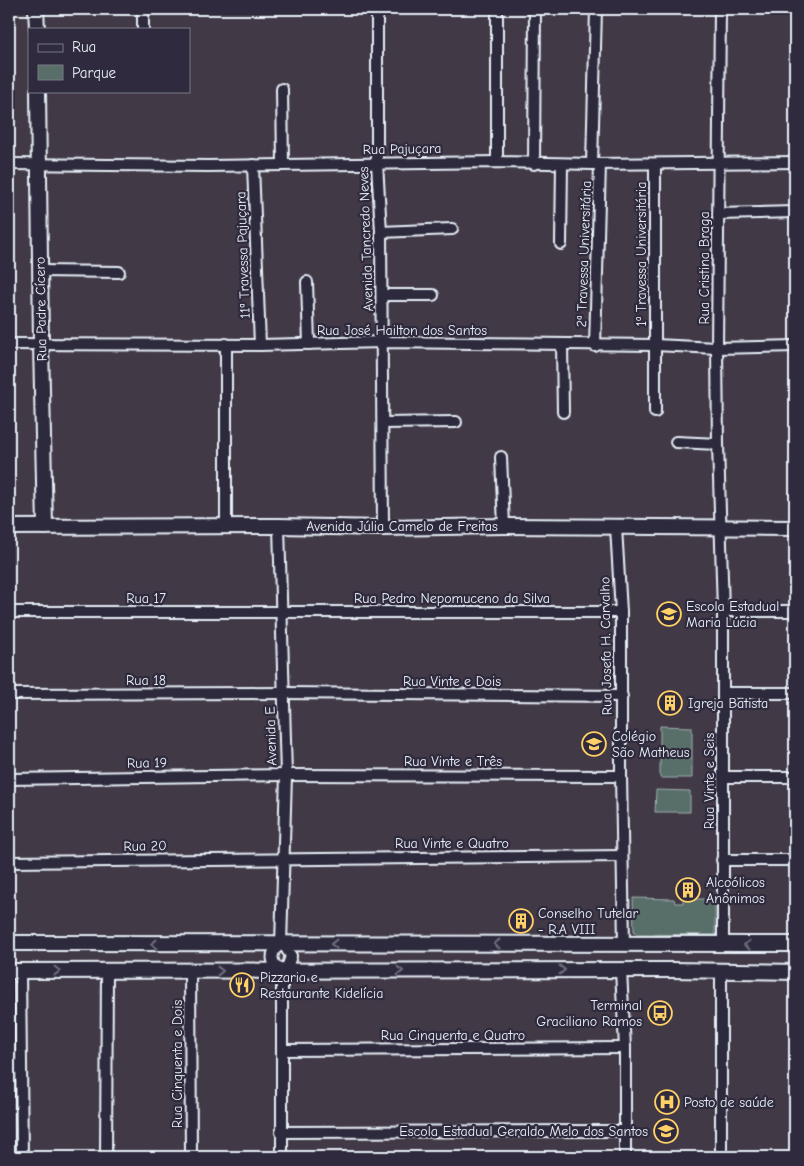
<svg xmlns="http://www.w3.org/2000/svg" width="804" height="1166" font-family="'Comic Neue',sans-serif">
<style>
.green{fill:#596e68;stroke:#a0b0b0}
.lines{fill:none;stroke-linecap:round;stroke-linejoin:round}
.street-casing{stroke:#e8f1f8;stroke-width:14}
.secondary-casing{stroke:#e8f1f8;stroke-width:18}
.street{stroke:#2f2a3d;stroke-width:10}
.secondary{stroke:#2f2a3d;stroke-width:14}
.oneway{stroke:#70707e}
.labels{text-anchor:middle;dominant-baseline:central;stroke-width:4.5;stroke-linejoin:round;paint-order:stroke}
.street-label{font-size:14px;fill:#e8f1f8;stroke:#2f2a3d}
.poi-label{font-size:14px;fill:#e8f1f8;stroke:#2f2a3d;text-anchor:start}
</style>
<rect width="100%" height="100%" fill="#423946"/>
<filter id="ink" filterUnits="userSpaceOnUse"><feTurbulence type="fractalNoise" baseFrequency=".02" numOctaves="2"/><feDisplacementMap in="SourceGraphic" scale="10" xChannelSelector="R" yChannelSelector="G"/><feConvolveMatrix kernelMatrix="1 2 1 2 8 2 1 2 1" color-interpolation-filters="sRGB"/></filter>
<g filter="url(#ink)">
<g class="green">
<path d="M660,726L692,727V778H660Z"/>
<path d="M656,790L690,791V812H655Z"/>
<path d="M633,898L674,899L675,903H683V899H715V935L636,934L634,931Z"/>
</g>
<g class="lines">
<g class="street-casing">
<g id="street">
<path d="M377,9V163L381,232L383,528"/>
<path d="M720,9L717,348L718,444L723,611V945"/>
<path d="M143,29V9"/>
<path d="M282,89L283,164"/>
<path d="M497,162V9"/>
<path d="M9,164L208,166L497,162L592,164L795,162"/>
<path d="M534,164L535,9"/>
<path d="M592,164L596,9"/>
<path d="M253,165L260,345"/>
<path d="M718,214L795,212"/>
<path d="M381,232L452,229"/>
<path d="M561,244L562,164"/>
<path d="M40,271L119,272"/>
<path d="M307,282L309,344"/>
<path d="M382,295H433"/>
<path d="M9,344L260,345L382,342L655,345L717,348L795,346"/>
<path d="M226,344V527"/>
<path d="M562,345L563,412"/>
<path d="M595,346L600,164"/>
<path d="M655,412V164"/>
<path d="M383,423L456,422"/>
<path d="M676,442L718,444"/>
<path d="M501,457L504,526"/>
<path d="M279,526L286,775L281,944"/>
<path d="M616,527L621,612V776L624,943"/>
<path d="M723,611H795"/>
<path d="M9,612H621"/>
<path d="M723,693H795"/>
<path d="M9,694L283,693L622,696"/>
<path d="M724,777H795"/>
<path d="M9,779L286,775L621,776"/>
<path d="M722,860H795"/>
<path d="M9,862L622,856"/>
<path d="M281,944L286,948L291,956L288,965L282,971V1157"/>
<path d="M281,944C269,952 270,964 282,971"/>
<path d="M621,970L625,1048V1157"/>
<path d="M20,971L22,1157"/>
<path d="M190,971L191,1157"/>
<path d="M282,1050L625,1048"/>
<path d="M281,1132L625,1131"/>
<path d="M106,1157L107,972"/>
<path d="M721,1157V971"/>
</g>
</g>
<g class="secondary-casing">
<g id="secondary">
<path d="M36,9L37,29"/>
<path d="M38,91L41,344L45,527"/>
<path d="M9,527L279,526L383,528L504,526L795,528"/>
<path d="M9,943L795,944"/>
<path d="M9,971L672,970L795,972"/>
</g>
</g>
<use href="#street" class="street"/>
<use href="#secondary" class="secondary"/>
</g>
<defs><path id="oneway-chevron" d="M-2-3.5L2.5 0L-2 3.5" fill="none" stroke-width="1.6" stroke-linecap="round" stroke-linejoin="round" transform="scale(1.25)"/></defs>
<g class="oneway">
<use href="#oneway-chevron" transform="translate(154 944) rotate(-180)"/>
<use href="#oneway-chevron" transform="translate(334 944) rotate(180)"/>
<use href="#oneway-chevron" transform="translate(497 944) rotate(180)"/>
<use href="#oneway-chevron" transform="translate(747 945) rotate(180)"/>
<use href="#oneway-chevron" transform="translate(562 970)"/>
<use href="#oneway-chevron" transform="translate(57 971) rotate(1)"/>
<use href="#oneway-chevron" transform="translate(220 971)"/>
<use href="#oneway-chevron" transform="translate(400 971)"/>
</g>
</g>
<defs>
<g id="school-ring" transform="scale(1.25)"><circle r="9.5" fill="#2f2a3d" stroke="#ffd166" stroke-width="1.5"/><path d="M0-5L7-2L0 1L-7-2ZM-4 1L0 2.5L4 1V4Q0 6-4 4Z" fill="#ffd166"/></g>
<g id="building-ring" transform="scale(1.25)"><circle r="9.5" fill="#2f2a3d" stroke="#ffd166" stroke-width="1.5"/><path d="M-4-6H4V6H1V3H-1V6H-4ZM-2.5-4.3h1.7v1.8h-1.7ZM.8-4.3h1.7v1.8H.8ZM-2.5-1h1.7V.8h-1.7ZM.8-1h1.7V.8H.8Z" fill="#ffd166"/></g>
<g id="restaurant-ring" transform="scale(1.25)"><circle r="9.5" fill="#2f2a3d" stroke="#ffd166" stroke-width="1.5"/><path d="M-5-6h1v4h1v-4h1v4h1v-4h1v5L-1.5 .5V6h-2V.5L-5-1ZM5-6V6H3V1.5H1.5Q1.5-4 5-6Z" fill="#ffd166"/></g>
<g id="bus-ring" transform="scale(1.25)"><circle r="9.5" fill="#2f2a3d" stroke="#ffd166" stroke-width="1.5"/><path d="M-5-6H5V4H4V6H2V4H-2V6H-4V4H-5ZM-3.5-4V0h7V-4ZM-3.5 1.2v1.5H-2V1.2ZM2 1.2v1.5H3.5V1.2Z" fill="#ffd166"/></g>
<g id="hospital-ring" transform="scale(1.25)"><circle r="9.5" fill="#2f2a3d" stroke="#ffd166" stroke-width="1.5"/><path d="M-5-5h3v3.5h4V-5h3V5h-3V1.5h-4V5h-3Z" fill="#ffd166"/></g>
</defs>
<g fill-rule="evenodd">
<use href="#school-ring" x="669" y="614"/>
<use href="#building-ring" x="670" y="703"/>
<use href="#school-ring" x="594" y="744"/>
<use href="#building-ring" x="688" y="890"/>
<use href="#building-ring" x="521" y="921"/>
<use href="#restaurant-ring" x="242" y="985"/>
<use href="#bus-ring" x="660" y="1013"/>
<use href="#hospital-ring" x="667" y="1102"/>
<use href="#school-ring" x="666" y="1131"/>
</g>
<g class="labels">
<g class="street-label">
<text transform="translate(402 149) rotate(-1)">Rua Pajuçara</text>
<text transform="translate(366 239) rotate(-92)">Avenida Tancredo Neves</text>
<text transform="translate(584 254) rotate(-88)">2ª Travessa Universitária</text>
<text transform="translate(641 254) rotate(-90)">1ª Travessa Universitária</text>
<text transform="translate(243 255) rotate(-92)">11ª Travessa Pajuçara</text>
<text transform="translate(704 268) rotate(-90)">Rua Cristina Braga</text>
<text transform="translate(41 309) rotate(-91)">Rua Padre Cícero</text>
<text x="402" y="330">Rua José Hailton dos Santos</text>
<text x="402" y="526">Avenida Júlia Camelo de Freitas</text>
<text x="146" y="598">Rua 17</text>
<text x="452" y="598">Rua Pedro Nepomuceno da Silva</text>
<text transform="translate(606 646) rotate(-91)">Rua Josefa H. Carvalho</text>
<text x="146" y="680">Rua 18</text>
<text x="452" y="681">Rua Vinte e Dois</text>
<text transform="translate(271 736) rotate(-92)">Avenida E</text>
<text x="453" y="761">Rua Vinte e Três</text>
<text transform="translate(147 763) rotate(-1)">Rua 19</text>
<text transform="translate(709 781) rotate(-90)">Rua Vinte e Seis</text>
<text x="452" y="843">Rua Vinte e Quatro</text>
<text transform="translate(145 846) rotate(-1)">Rua 20</text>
<text x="453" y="1035">Rua Cinquenta e Quatro</text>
<text transform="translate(177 1064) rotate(-90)">Rua Cinquenta e Dois</text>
</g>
<g class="poi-label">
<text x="686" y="606">Escola Estadual<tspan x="686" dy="16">Maria Lúcia</tspan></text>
<text x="688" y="703">Igreja Batista</text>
<text x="612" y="736">Colégio<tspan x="612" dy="16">São Matheus</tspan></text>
<text x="706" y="882">Alcoólicos<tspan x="706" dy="16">Anônimos</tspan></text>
<text x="538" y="913">Conselho Tutelar<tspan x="538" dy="16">- R.A VIII</tspan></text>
<text x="260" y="977">Pizzaria e<tspan x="260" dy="16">Restaurante Kidelícia</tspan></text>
<text x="642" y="1005" text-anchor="end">Terminal<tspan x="642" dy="16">Graciliano Ramos</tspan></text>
<text x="684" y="1102">Posto de saúde</text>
<text x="648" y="1131" text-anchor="end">Escola Estadual Geraldo Melo dos Santos</text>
</g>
</g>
<rect width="804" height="1166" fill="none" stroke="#2f2a3d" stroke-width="30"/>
<rect x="15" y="15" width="774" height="1136" fill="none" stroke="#e8f1f8" stroke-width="2" filter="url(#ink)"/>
<rect x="28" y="28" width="162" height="65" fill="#2f2a3d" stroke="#797a88"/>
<rect x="38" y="44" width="25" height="8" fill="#2f2a3d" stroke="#797a88"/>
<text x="72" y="52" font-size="15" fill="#e8f1f8">Rua</text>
<rect x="38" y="65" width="25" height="15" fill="#596e68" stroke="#797a88"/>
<text x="72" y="78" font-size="15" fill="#e8f1f8">Parque</text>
</svg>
